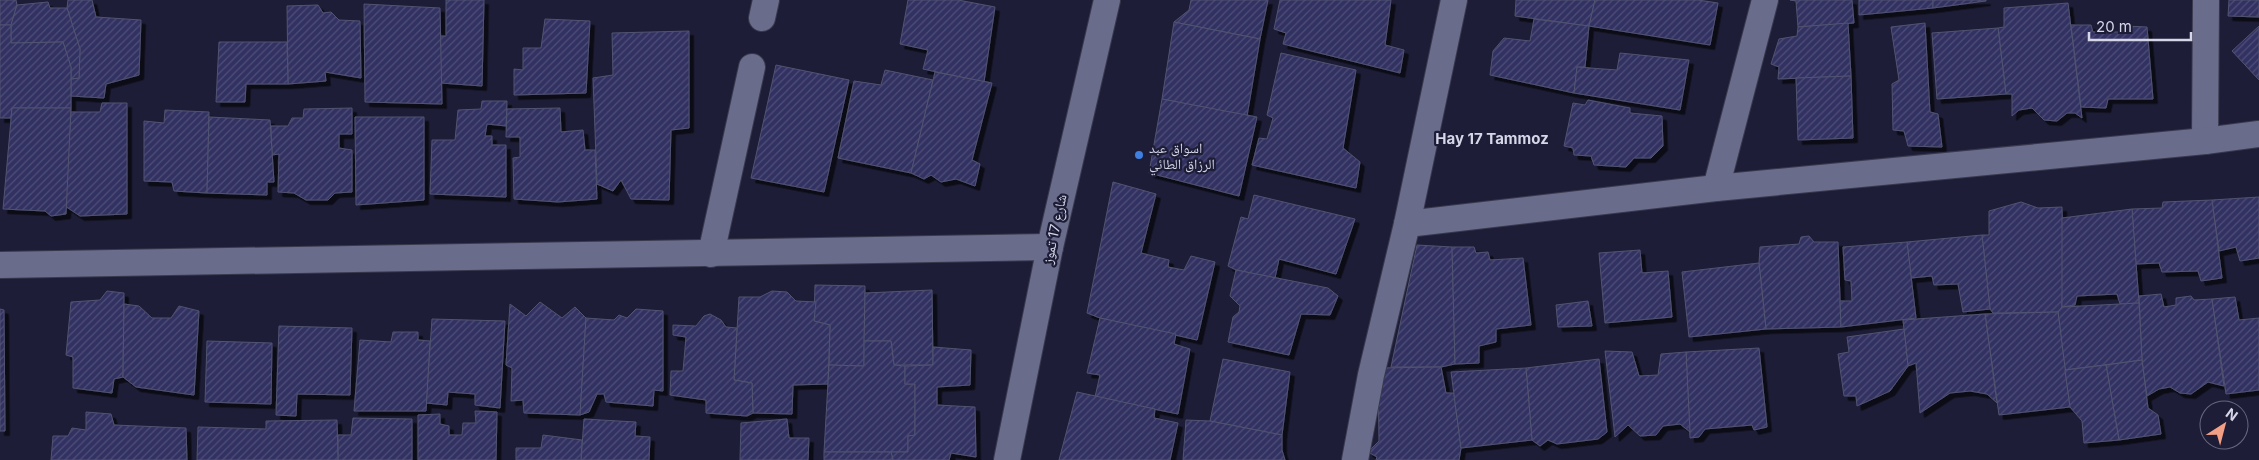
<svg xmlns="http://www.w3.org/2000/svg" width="2259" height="460" font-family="Inter,'Noto Naskh Arabic',sans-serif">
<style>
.building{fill:url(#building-hatch);stroke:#515371;filter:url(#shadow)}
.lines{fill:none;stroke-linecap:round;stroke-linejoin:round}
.street-casing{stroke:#39394e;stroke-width:28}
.street{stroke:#6a6c8b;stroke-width:26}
.shop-dot{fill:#3f7fe0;stroke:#1d1d37;stroke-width:2}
.labels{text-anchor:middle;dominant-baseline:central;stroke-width:4.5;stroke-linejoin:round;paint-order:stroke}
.poi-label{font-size:14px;fill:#d5d6e8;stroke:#1d1d37;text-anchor:start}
.street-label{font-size:14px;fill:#d5d6e8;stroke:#1d1d37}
.neighbourhood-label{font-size:15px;font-weight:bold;fill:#d5d6e8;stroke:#1d1d37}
</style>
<defs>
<pattern id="building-hatch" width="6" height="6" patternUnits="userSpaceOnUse" patternTransform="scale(1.25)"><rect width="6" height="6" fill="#323162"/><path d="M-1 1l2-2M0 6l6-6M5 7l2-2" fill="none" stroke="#4f4e78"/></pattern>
<filter id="shadow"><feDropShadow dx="4.5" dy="4.5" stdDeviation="0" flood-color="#0009"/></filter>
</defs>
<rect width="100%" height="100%" fill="#1d1d37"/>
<g class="building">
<path d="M0,0H16L17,5L11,25H0Z"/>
<path d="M68,0H92L96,17L141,20L139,75L106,84L104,98L71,96V79L79,78L80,49L67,8Z"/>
<path d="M446,0H484L482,86L441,83L440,36H446Z"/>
<path d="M908,0H958L995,7L984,82L923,69L928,50L900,44Z"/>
<path d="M1191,0H1268L1260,39L1174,22L1189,10Z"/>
<path d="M1280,0H1391L1385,45L1404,50L1400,73L1283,44L1286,33L1274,29Z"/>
<path d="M1516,0H1595L1589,26L1515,16Z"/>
<path d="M1595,0H1698L1718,3L1710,45L1589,26Z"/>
<path d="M1790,0H1852L1854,23L1798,27L1796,1Z"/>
<path d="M1859,0H1933V8L1859,15Z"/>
<path d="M1933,0H1986V1L1933,8Z"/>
<path d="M2229,0H2259V17L2228,16Z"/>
<path d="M48,2L50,8H67L80,49L79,78L71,79V67L63,42L11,43V25L17,5Z"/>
<path d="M2068,3L2082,118L2075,113H2067L2057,121L2044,120L2032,108L2019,110L2012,116V94H2006L1998,28L2004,27V8Z"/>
<path d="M364,4L440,8L442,104L365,102Z"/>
<path d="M318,5L323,13L331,12L339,20L360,21L361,78L325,72L326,81L288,84L287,6Z"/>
<path d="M545,19L590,21L586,93L514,95V69L523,70V48H541Z"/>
<path d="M1534,19L1589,26L1585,67H1577L1574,93L1490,75L1493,51L1504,38L1530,41Z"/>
<path d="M1174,22L1260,39L1247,116L1162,99Z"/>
<path d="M1848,23L1851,76L1778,79L1779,67L1771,64L1779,39L1797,36L1798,27Z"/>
<path d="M1925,23L1930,112L1938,114L1942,147L1908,146L1904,131L1893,130L1892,84L1899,80L1891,27Z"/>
<path d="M0,25H11V43L63,42L71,67V108H12L11,118H0Z"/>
<path d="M2071,25H2091L2093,32H2124L2125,26L2147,27L2153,99H2108L2106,108L2081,107Z"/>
<path d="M2259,26V80L2232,51Z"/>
<path d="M1998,28L2006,94L1937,99L1932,33Z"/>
<path d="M689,31V128L671,130L669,200L631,199L621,180L613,191L597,184L593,78L613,75L612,33Z"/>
<path d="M219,42H287L288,84H246L245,102H216Z"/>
<path d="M1281,53L1356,70L1343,148L1360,162L1356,188L1252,165L1259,138L1267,139L1273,118L1267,115Z"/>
<path d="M1620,53L1689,60L1680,110L1574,93L1577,67L1617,70Z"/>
<path d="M776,65L849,80L824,192L751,178Z"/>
<path d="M885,70L933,80L911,173L838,158L854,81L881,85Z"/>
<path d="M935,72L992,83L972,160L980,164L975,186L956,179L941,182L931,175L924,179L911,173Z"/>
<path d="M1851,76L1853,138L1798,140L1796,78Z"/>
<path d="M1162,99L1257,117L1239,196L1149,173Z"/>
<path d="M1588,100L1630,108V113L1662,116L1663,146L1651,158H1634L1626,167L1594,165L1591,156L1574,155L1573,148L1564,146L1573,103L1585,105Z"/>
<path d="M482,101H507L506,126L487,124L485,136H492V145H506V197L430,194L432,140H455L458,110L481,109Z"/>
<path d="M102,103H127V214L80,216L65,206L71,112H100Z"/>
<path d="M12,108H71L66,214L51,216L45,211L3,209Z"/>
<path d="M352,108V134H339V148L352,150V192L335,193L328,200H306L294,193L278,192L279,154L272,155L271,126H288L292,118H303L304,109Z"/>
<path d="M560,108L561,132L583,130L585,150H595L597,199L558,202L514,199L513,158L520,157V137H506L507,109Z"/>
<path d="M165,110L209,112L207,193L174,191L172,182L144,181V121L164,123Z"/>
<path d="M209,117L270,120L274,182H267V195L207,193Z"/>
<path d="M355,117H424V200L356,205Z"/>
<path d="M1113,182L1156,194L1141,253L1169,260L1168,267L1184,270L1191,256L1215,262L1197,340L1100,318L1087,313Z"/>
<path d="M1254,195L1355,219L1336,274L1279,259L1275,278L1236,270L1228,266L1241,217L1248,219Z"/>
<path d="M2259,197V258L2240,261L2236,247L2219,251L2212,200Z"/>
<path d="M2212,200L2222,278L2201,281L2198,271L2162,272L2159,263L2136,264L2132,209L2162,208L2163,202Z"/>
<path d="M2021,202L2038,208L2062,207L2063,250L2081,248L2084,273L2063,276L2062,307L2058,312L1993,313L1990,309L1982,235H1989V211Z"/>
<path d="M2132,209L2139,303L2120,304L2117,294L2077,296L2075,305L2062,307V218Z"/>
<path d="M1982,235L1990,309L1963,312L1958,284L1934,285L1932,276L1911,278L1907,242Z"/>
<path d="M1809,236L1814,242H1838L1841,327L1766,329L1759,263L1760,247L1799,244L1801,237Z"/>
<path d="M1907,242L1916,318L1841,327L1840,301H1852L1851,281L1845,280L1843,247Z"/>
<path d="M1417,245L1452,247L1455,364L1441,367H1391Z"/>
<path d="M1452,247H1474L1476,253L1488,252L1490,260L1523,258L1531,325L1496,329V342L1479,346V363L1455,364Z"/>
<path d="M1640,250L1642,273L1668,271L1672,317L1605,323L1599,253Z"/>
<path d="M1759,263L1766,329L1689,337L1682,272Z"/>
<path d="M1236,270L1328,288L1338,296L1330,315L1301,314L1289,355L1228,342L1233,317L1239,312L1240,306L1230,296Z"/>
<path d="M815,285L865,286L864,366L829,365L830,325L814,321Z"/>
<path d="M932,290L933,365H894L891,341H864L865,293Z"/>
<path d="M107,291L124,293L123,377L114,379L112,393L73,388V357L66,355L71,302L100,300Z"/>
<path d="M772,291L787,292L796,301L816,302L814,321L830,325L828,384L793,385L792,414L753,413L752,383L734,380L739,297H760Z"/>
<path d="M2161,294L2164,307L2176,305V298L2191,296L2194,300L2212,299L2224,386L2208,382L2191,394L2180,393L2170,387L2159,389L2147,396L2142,360L2139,296Z"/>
<path d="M2235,297L2239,320L2259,318V390L2226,394L2212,299Z"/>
<path d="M1588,301L1592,326L1558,327L1556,305Z"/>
<path d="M540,302L562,318L575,307L586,318L580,415L524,413L523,400L511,401L512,368L506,365L510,304L526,316Z"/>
<path d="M2139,303L2142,360L2065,370L2058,312L2062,307Z"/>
<path d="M124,304L139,306L152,318H171L179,306L199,311L194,395L136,387L123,377Z"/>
<path d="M0,309L4,310L5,431H0Z"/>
<path d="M636,309L663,311V391L654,390L653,406L606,402L604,394H597L589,412L580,415L586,318L614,320L619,315L627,318Z"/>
<path d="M2058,312L2070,407L1999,415L1985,314Z"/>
<path d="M710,314L721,320L726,327L737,328L734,380L752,383L753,413L747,416L706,413V400L670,395L671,371H683L686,337L673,335V325L696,326L704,316Z"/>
<path d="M1985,314L1997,403L1987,394L1970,391L1950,393L1920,413L1916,363L1908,366L1903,320Z"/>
<path d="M1100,318L1176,334L1174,344L1190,349L1178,414L1095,397L1100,375L1087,373Z"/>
<path d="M432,319L505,321L500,408L475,405V394L448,392L447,405L426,403Z"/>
<path d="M279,326L352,328L350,395L297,394L296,416L276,415Z"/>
<path d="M1904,329L1908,366L1890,391L1857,406L1856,396H1844L1838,354L1849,352L1847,337Z"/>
<path d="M393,332H418V340L430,341L426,411H354L360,340L391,342Z"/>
<path d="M207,341L272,343L271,404L205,402Z"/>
<path d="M864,341H891L894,365L905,366V384H915V435L908,436V452H824L829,365L864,366Z"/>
<path d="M933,347L971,350L970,385L937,387V405L975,407L976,457L951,453L949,460H893L891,452H908V436L915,435V384H905V366L933,365Z"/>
<path d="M1759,348L1767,427L1754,430L1752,425L1705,429L1699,437L1690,438L1686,352Z"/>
<path d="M1605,351L1632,352L1639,376L1658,375L1661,354L1686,352L1690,432L1680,424L1663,426L1656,435L1640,436L1628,425L1615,437Z"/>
<path d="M1223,359L1290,372L1282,435L1210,421Z"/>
<path d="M1599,359L1607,432L1598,439L1557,444L1548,440L1540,446L1532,440L1526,368Z"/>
<path d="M2142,360L2148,408L2158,415L2161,434L2119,440L2106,365Z"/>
<path d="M2106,365L2119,440L2084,443L2082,421L2070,407L2065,370Z"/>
<path d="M1441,367L1446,393H1454L1461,448L1459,460H1376L1377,457L1368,452L1379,441L1378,368Z"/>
<path d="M1526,368L1532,440L1461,448L1451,372Z"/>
<path d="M1077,392L1155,409L1154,418L1178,423L1170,460H1059Z"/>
<path d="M475,411L497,412L496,460H418V415L440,414V424L449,426V435H462L463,423H476Z"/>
<path d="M86,412L111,414L114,425L186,428L187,460H51L53,436H68L72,428L86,430Z"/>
<path d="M353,418L412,419V460H338V435H351Z"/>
<path d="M584,419L636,422L635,436L650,437L649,460H581Z"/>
<path d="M787,419L789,438H809L808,460H740L741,423Z"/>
<path d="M337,420L338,460H197L198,427L266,429V421Z"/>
<path d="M1186,420L1210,421L1282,435V450L1285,460H1183Z"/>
<path d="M543,435L582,440L581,460H516V448H541Z"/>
<path d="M824,452H891L893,460H824Z"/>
</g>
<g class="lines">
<g class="street-casing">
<g id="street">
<path d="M762,18L766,0"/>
<path d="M2205,141L2206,0"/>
<path d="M1716,188L1765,0"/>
<path d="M1407,224L1716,188L2205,141L2259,134"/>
<path d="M711,254L752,67"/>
<path d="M0,265L1050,247"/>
<path d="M1007,460L1050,247L1107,0"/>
<path d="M1355,460L1371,375L1407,224L1454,0"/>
</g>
</g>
<use href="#street" class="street"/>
</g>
<circle class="shop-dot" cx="1139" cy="155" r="5"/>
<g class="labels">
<g class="poi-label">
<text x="1149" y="147">اسواق عبد<tspan x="1149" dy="16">الرزاق الطائي</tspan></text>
</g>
<g class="street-label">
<text transform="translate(1054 229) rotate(-78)">شارع 17 تموز</text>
</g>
<g class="neighbourhood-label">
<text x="1492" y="138">Hay 17 Tammoz</text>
</g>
</g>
<g transform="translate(2224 425) rotate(36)"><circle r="24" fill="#1d1d37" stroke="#67677e"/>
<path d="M0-4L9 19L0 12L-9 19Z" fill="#f39f85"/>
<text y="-8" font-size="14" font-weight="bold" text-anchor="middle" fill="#d5d6e8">N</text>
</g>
<path d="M2089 32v8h102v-8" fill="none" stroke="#d5d6e8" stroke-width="2.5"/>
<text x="2096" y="32" font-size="15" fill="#d5d6e8" stroke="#1d1d37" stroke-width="4" paint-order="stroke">20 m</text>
</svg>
